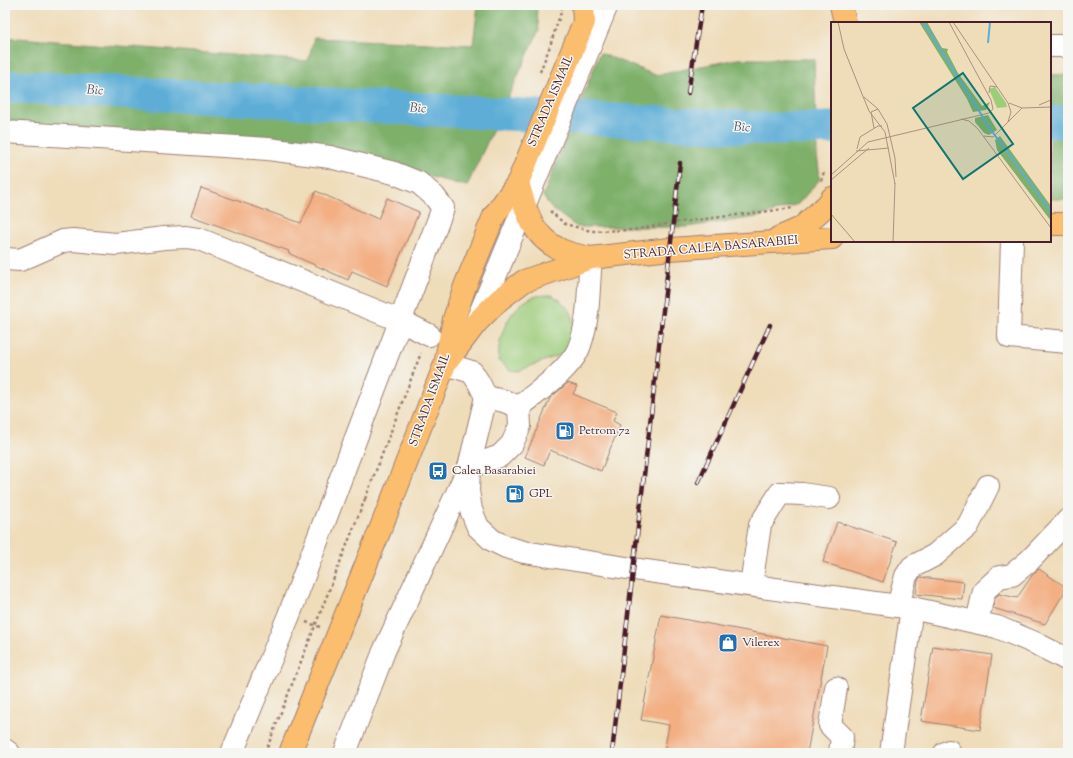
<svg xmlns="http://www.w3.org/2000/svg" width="1073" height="758" font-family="'Sorts Mill Goudy',serif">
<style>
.green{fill:#9dcc7b;stroke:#747653}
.forest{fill:#7eb06b;stroke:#64684b}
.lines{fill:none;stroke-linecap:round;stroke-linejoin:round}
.river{stroke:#5dadd7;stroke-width:33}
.building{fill:#f3ae82}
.minor-casing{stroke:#9c7e72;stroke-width:24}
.major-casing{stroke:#9c7e72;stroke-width:24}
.path{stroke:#9c7e72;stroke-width:2.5;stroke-dasharray:3 3;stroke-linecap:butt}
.minor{stroke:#fff;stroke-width:22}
.major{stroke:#fbbd6e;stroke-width:22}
.rail-casing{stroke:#4a1f2b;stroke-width:4.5}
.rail{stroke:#f6f6f2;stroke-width:3;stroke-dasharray:9;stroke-linecap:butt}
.major-bridge-casing{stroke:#9c7e72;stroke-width:24;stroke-linecap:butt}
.path-bridge{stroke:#9c7e72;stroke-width:2.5;stroke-dasharray:3 3;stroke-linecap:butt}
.major-bridge{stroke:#fbbd6e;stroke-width:22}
.labels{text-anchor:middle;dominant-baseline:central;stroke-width:3;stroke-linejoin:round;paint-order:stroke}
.street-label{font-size:12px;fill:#4a1f2b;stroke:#f6f6f2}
.poi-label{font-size:12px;fill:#4a1f2b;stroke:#f6f6f2;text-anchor:start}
.water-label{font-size:13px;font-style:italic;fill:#515167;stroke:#f6f6f2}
.inset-river{fill:none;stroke:#5dadd7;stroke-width:2}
.inset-road{fill:none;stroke:#ad9080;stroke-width:1}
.view{fill:#0f766e;fill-opacity:0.15;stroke:#0f766e;stroke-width:2}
.inset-edge{fill:none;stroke:#4a1f2b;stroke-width:2}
</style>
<rect width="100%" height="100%" fill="#f6f6f2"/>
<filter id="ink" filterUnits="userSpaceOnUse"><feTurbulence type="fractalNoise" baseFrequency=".025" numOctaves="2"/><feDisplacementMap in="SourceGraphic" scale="8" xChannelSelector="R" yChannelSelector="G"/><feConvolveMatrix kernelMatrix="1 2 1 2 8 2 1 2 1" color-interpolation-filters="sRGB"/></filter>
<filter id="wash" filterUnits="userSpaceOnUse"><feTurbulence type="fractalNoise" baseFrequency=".012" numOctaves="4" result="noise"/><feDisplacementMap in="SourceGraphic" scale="16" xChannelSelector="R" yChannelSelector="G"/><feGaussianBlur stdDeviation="0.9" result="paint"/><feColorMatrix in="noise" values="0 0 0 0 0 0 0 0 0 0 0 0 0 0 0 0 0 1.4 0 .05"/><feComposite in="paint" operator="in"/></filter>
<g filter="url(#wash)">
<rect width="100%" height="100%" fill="#efdcb9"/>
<path class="green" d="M552,295L560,300L571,312L574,323L572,343L562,354L518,371L510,370L499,361C496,337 511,302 537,296C542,295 547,295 552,295Z"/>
<g class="forest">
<path d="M478,5H536L539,30L467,186L294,143L5,140V37L308,61L314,38L473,45Z"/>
<path d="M600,53L655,75L738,59H814L817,154L820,179L798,204L758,217L686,227H577L551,208L543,196Z"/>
<path d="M1068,74V199H1050V75Z"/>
</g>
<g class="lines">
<g class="river">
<path d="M5,86L773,129L832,128"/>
<path d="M1050,122H1068"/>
</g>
</g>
<g id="blocks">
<g class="building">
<path d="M201,188L301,223L316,191L378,219L387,198L419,212L387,286L352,271L348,280L288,253L289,251L191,216Z"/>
<path d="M568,383L577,386L573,394L617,412L613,421L620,425L601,471L550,450L544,465L525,457L550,398Z"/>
<path d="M837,522L897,542L883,582L823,562Z"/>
<path d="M1039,569L1067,588L1045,624L993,608L995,598L999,594L1017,598L1033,574Z"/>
<path d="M920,577L964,582L962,599L916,594L918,581Z"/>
<path d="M661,615L827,646L807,753H664L669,725L641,720Z"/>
<path d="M933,646L992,655L980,730L921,721Z"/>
</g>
</g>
</g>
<g filter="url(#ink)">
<use href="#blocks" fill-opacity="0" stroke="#9c7e72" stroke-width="1"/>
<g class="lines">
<g class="minor-casing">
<g id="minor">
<path d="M1050,46H1068"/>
<path d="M5,132L268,149L330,157L394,173L419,183L434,196L443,208L289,615L232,753"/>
<path d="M1012,241L1009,337L1068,342"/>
<path d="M5,259L20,260L63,241L73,240L116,244L164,238L186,237L199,239L401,321L429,335"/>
<path d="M476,323L607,5"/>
<path d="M486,397L504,401L519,407L520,426L512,444L500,456L469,467L468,491L471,510L478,527L492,540L506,547L524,552L633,569L912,608L997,627L1035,643L1068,660"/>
<path d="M519,407C536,393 569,370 578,350C590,322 588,288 591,258"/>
<path d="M751,585L760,525L780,493L802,494L829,498"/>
<path d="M898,606L906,576L912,567L935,555L968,526L988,486"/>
<path d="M977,622L984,591L999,577L1012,575L1030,560L1068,520"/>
<path d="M836,688L830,725L842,737L840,753"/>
<path d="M5,750L9,753"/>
<path d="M345,753L384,651L469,467L486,397L479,383L472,372L445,364"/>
<path d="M891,753L912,608"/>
<path d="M945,753L949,751"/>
</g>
</g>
<g class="major-casing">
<g id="major">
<path d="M841,5L845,23"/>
<path d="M518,182C526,211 531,236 561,250C570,254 581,256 591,258"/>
<path d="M1050,224H1068"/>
<path d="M778,238L801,228L828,204L832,198"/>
<path d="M449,359L476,323L499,300L524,281L591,258L670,249L832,238"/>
<path d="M390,505L445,364L454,319L465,286L494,216L518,182L584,22L583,5"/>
</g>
</g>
<g class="path">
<path d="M540,72L550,46L562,9"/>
<path d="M821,181L824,172"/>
<path d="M550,211L565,224L591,231L632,230L673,223L793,208"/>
<path d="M365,499L421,353"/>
<path d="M306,622L320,627"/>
</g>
<use href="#minor" class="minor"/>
<use href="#major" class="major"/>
<g class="rail-casing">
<g id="rail">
<path d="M688,93L702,5"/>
<path d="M698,483L770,325"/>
<path d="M612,753L680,163"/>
</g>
</g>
<use href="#rail" class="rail"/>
<g class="major-bridge-casing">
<path id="major-bridge" d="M290,753L390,505"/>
</g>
<path class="path-bridge" d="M265,753L365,499"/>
<use href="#major-bridge" class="major-bridge"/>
</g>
</g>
<defs>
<g id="fuel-square" transform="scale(1)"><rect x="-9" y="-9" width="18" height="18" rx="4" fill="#1f6fb2" stroke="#f6f6f2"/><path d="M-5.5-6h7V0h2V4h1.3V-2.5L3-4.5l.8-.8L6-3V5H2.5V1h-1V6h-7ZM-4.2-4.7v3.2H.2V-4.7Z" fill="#fff"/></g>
<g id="bus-square" transform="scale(1)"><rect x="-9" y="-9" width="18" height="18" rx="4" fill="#1f6fb2" stroke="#f6f6f2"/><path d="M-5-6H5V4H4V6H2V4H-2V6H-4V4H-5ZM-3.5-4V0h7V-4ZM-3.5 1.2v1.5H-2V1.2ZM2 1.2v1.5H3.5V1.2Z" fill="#fff"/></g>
<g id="shop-square" transform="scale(1)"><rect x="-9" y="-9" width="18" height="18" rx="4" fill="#1f6fb2" stroke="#f6f6f2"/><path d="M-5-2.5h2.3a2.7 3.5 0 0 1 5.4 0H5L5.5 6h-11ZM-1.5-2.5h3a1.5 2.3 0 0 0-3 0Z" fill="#fff"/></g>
</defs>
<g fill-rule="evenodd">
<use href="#fuel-square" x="565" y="431"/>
<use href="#bus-square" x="438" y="471"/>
<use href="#fuel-square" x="515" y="494"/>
<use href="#shop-square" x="728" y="643"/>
</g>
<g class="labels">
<g class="street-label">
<text transform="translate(551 101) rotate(-67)">STRADA ISMAIL</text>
<text transform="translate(711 248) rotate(-5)">STRADA CALEA BASARABIEI</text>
<text transform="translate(430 400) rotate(-70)">STRADA ISMAIL</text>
</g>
<g class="poi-label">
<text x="579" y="431">Petrom 72</text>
<text x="452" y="471">Calea Basarabiei</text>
<text x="529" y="494">GPL</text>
<text x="742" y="643">Vilerex</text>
</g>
<g class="water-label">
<text transform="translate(95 91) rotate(3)">Bîc</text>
<text transform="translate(418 109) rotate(3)">Bîc</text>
<text transform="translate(742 128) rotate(3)">Bîc</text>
</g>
</g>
<g transform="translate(831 22)">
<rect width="220" height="220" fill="#efdcb9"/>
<path d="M164,65L175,81L176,85L166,86L158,67Z" fill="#9dcc7b"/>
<path d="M88,0H96L111,26L117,27L116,30L127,51L151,84L159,80L155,88L142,90L136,77ZM157,93L166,108L158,113L153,111L144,100V96ZM169,114L220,184V199L166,128L164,118Z" fill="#7eb06b"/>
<path class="inset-river" d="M92,0L160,108L220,190M157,21L159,0"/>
<path class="inset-road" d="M7,0L13,27L31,72L38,89L54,110L64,162M122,0L177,81L180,90L177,100M158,71L159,64L166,65M33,75L47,87L56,102L64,136L65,155M178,81L191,86L220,85M208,83L220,78M130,97L138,99L147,107L220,206M43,106L40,90L47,87M153,114L162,115L191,86M26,127L29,115L47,104H51M25,129L58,126M0,153L37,120L158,91L162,87L160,78L118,0M0,158L38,126M0,192L24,220M62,220L64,161"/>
<path class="view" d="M132,51L182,122L132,157L82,86Z"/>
<rect width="220" height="220" class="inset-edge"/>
</g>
<rect width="1073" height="758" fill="none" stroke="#f6f6f2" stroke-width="20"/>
</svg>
